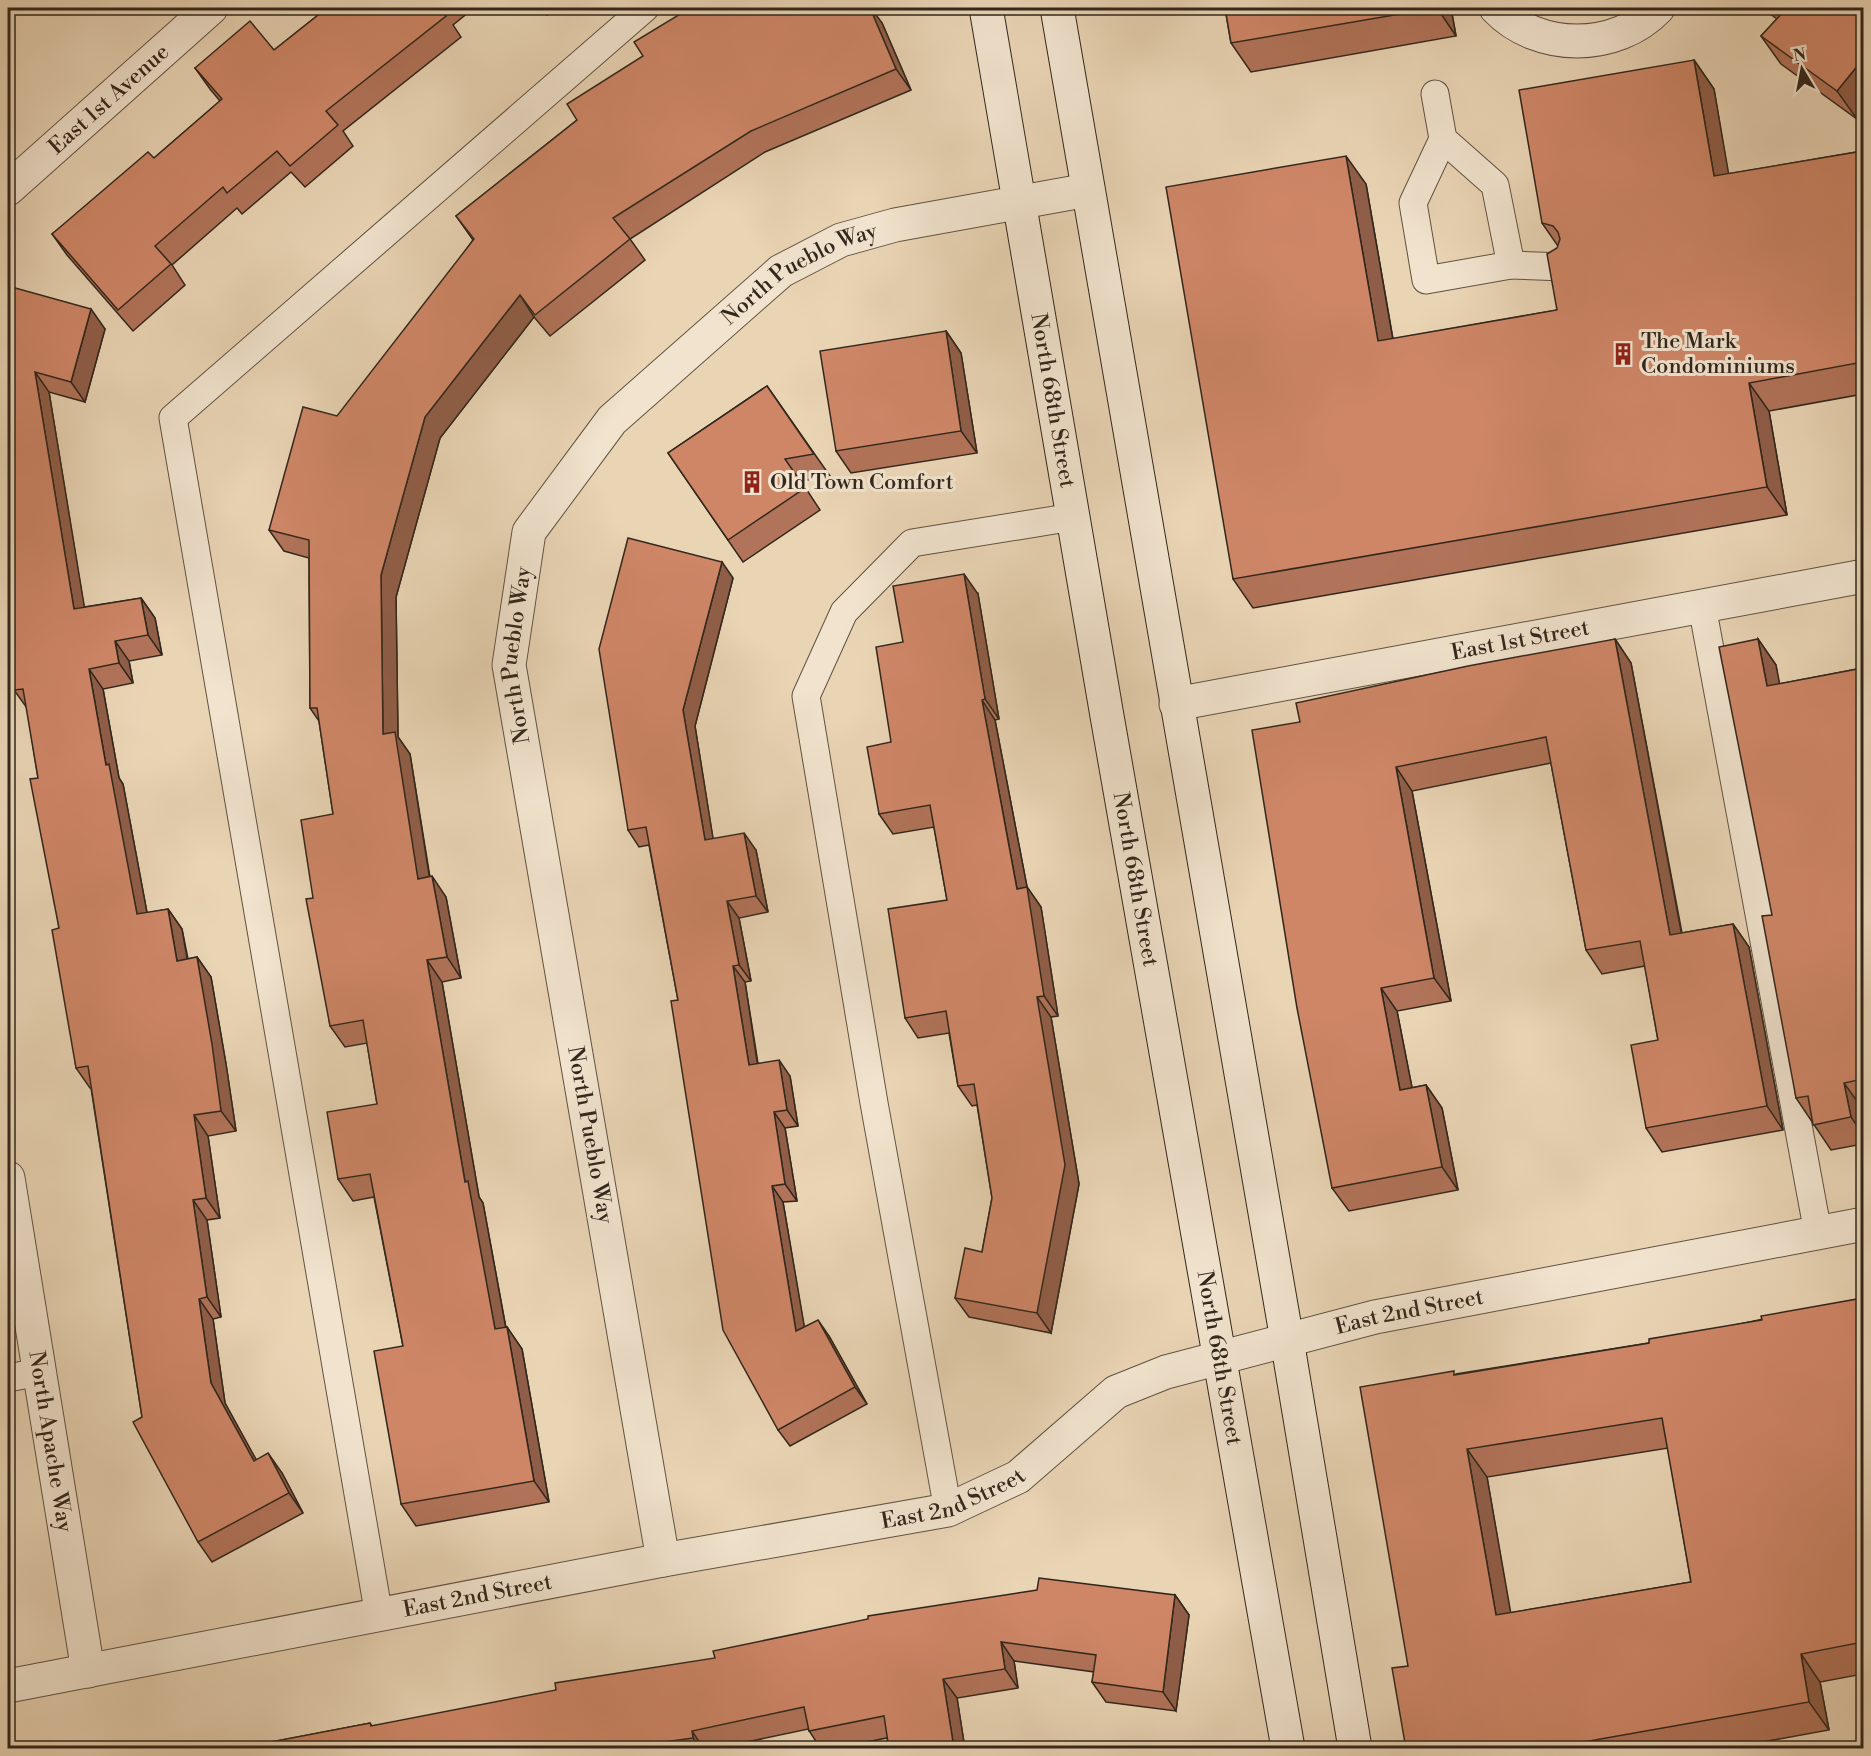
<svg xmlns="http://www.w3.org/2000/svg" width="1871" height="1756" font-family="'Libre Bodoni',serif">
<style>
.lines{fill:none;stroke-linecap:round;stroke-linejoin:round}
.lane-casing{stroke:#605242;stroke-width:29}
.street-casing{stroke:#605242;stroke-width:35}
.secondary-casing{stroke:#32271c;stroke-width:35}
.lane{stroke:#f1e3ce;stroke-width:27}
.street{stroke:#f1e3ce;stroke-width:33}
.secondary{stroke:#f1e3ce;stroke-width:33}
.wall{fill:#b17359;stroke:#32271c;stroke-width:1.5;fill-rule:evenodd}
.shaded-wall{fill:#905e48;stroke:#32271c;stroke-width:1.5}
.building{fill:#ce8667;stroke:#32271c;stroke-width:1.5;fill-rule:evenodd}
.labels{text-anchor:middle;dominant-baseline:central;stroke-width:6;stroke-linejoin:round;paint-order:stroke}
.street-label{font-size:22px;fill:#32271c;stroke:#f1e3ce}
.poi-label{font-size:22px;fill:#32271c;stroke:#f1e3ce;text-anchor:start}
</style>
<rect width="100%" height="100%" fill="#e9d4b4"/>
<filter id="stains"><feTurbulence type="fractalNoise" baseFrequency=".00333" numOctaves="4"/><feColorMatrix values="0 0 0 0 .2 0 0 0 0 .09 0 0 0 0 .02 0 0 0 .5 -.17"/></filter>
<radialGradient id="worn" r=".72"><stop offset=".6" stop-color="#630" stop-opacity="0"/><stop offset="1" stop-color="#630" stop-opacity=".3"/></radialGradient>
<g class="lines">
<g class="lane-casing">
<g id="lane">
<path d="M1435,94L1443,139L1495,185L1511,265L1426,280L1413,203L1443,139"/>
<path d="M1511,265L1564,267"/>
<path d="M1702,606L1818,1233"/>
<path d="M8,1378L39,1372"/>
<path d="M948,1510L874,1103L806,696L844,612L912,543L1073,517"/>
<path d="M379,1616L173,418L645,8"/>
</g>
</g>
<g class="street-casing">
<g id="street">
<path d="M1496,8C1538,52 1616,52 1658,8"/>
<path id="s1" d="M8,189L211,8"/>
<path id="s2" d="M1176,704L1864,576"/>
<path id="s3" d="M8,1178L88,1671"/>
<path id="s4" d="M663,1560L509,665L529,532L612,420L781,271L841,240L895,225L1088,190"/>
<path id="s5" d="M8,1686L663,1560L948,1510L1018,1477L1116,1392L1166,1372L1375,1317L1864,1224"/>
</g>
</g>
<g class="secondary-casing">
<g id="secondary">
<path id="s6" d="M986,8L1107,716L1288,1748"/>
<path d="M1057,8L1287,1340L1355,1748"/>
</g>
</g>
<use href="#lane" class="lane"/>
<use href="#street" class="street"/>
<use href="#secondary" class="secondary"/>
</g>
<g class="wall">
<path d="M8,8H16L8,13Z"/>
<path d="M327,8H474L453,25L461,37L343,131L353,146L305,187L291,172L242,214L237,208L172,265L185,285L133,331L67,255L52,234L154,158L220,101L210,89L195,68L274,50Z"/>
<path d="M541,8H556L547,15Z"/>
<path d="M690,8H848L849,9L882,23L911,90L765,152L630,239L645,260L550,336L534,317L440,438L396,597L398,737L410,754L430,877L446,897L461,978L442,982L479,1197L483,1203L506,1328L507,1327L522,1349L549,1502L416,1526L401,1504L403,1346L374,1197L353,1201L338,1179L377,1104L367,1043L345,1047L330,1026L313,898L333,814L319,721L310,708L309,558L284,551L269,530L473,240L456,216L577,120L643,56Z"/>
<path d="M1225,8H1451L1456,36L1251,72L1231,43Z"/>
<path d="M1762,8H1863L1857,119L1781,64L1761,36L1777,19Z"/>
<path d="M1694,60L1714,89L1728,174L1863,151V394L1769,411L1787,515L1253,608L1233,579L1366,184L1393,339L1557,310L1558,246L1542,223Z"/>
<path d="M8,286L105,329L85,402L49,392L84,607L141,598L155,618L162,655L129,661L133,683L103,689L119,778L123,784L147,913L168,909L182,929L188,959L197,957L211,977L226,1064L236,1131L208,1136L220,1218L207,1220L221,1317L213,1319L225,1403L256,1460L282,1473L303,1513L212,1562L198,1542L142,1417L91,1088H90L76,1068L59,928L38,778L27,708L14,690Z"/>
<path d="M946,331L961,353L977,453L851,473L836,451Z"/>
<path d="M767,386L830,476L801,481L820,510L743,562L668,453Z"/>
<path d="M733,578L695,726L713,839L756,850L768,912L739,918L751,981L745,982L758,1063L790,1076L798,1126L785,1128L797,1201L783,1202L804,1327L829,1336L867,1404L790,1446L778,1430L678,1000L649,845L639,847L628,830Z"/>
<path d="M978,594L999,719L995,720L1027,887L1041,907L1058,1016L1051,1017L1079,1184L1051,1333L969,1317L955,1298L982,1252L992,1198L977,1105L972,1106L958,1086L949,1033L918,1038L905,1018L947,900L934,827L893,834L879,814L891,742Z"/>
<path d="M1615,639L1631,663L1682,933L1733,924L1749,947L1783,1130L1662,1152L1646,1128L1658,1040L1645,966L1602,974L1586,950L1551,763L1412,791L1451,1001L1397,1011L1412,1088L1426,1085L1442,1108L1458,1190L1349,1211L1332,1188L1300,722Z"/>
<path d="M1758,639L1776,665L1779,684L1863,668V1108H1862L1863,1115V1144L1831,1150L1796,1098L1772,915Z"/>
<path d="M1863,1298V1674L1820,1682L1829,1730L1724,1749H1406L1408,1666L1456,1374L1649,1343ZM1668,1448L1691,1582L1510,1613L1487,1477Z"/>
<path d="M1175,1595L1189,1615L1176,1711L1106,1702L1092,1682L1094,1672L1014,1661L1018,1688L957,1698L965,1749H889L887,1738L831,1749H821L808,1729L714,1749H235L370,1723L372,1726Z"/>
</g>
<g class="shaded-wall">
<path d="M842,8H848L859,33L844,11Z"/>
<path d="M870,8H871L882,23L911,90L896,69Z"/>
<path d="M1437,8H1451L1456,36Z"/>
<path d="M1863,59V111L1857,119L1837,91Z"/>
<path d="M1694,60L1714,89L1734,205L1714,176Z"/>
<path d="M1346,156L1366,184L1398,369L1378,341Z"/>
<path d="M520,295L534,317L440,438L396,597L398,737L410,754L433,900L418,879L383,734L381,575L425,417Z"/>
<path d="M91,309L105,329L85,402L71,382Z"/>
<path d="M946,331L961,353L977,453L961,431Z"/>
<path d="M35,372L49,392L88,629L74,609Z"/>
<path d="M1749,383L1769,411L1787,515L1767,487Z"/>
<path d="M722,562L733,578L695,726L716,857L705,840L683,710Z"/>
<path d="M964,574L978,594L999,719L985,699Z"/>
<path d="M141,598L155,618L162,655L148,635Z"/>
<path d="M1615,639L1631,663L1686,958L1670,935Z"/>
<path d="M1758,639L1776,665L1785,712L1767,686Z"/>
<path d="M115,641L129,661L133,683L119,663Z"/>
<path d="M89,669L103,689L119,778L123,784L151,934L137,914L106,765Z"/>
<path d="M982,700L995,720L1027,887L1041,907L1058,1016L1044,996L1017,889Z"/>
<path d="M1396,767L1412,791L1451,1001L1434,978Z"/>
<path d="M744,833L756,850L768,912L756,896Z"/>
<path d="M432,876L446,897L461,978L447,957Z"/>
<path d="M727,901L739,918L751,981L739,965Z"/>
<path d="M168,909L182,929L191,981L177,961Z"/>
<path d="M1733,924L1749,947L1783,1130L1767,1106Z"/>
<path d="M197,957L211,977L226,1064L236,1131L221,1111Z"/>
<path d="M427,960L442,982L479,1197L483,1203L510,1351L495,1329L465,1182Z"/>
<path d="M733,966L745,982L760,1081L749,1065Z"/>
<path d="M1381,988L1397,1011L1417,1113L1400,1090Z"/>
<path d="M1037,997L1051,1017L1079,1184L1051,1333L1037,1313Z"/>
<path d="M779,1060L790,1076L798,1126L787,1110Z"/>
<path d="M1844,1083L1862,1108L1863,1115V1135L1851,1117Z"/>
<path d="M1426,1085L1442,1108L1458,1190L1442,1167Z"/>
<path d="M774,1112L785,1128L797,1201L785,1184Z"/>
<path d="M194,1115L208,1136L220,1218L206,1198Z"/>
<path d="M772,1186L783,1202L808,1348L796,1331Z"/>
<path d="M193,1200L207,1220L221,1317L207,1297Z"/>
<path d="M199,1299L213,1319L225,1403L268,1481L254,1461L211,1383Z"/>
<path d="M818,1320L829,1336L867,1404L855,1387Z"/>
<path d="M507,1327L522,1349L549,1502L534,1481Z"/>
<path d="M1467,1449L1487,1477L1516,1643L1496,1615Z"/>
<path d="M268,1453L282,1473L303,1513L289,1493Z"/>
<path d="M1175,1595L1189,1615L1176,1711L1163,1692Z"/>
<path d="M1001,1642L1014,1661L1018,1688L1005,1669Z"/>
<path d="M1801,1654L1820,1682L1829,1730L1809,1702Z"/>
<path d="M943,1679L957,1698L965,1749H958L953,1742Z"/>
<path d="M692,1731L704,1749H700L693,1738Z"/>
</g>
<g class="building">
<path d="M327,8H440L446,16L326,111L338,125L290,166L277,151L227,193L223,187L155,246L171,264L118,310L52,234L148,152L154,158L222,99L195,68L250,21L274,50Z"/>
<path d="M690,8H842L844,11L853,8H870L896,69L751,131L613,218L630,239L535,315L520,295L425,417L381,575L383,734L395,732L418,879L432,876L447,957L427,960L465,1182L468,1181L495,1329L507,1327L534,1481L401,1504L374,1351L403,1346L370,1174L338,1179L327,1112L377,1104L363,1020L330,1026L306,899L313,898L301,820L333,814L317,708H310L309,540L269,530L303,407L337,416L474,239L456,216L577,120L567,104L643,56L634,42Z"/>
<path d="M1225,8H1435L1231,43Z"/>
<path d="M1779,8H1863V59L1837,91L1761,36L1784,11Z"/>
<path d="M1694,60L1714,176L1863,151V362L1749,383L1767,487L1233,579L1166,187L1346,156L1378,341L1557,310L1547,254L1557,248L1560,239L1558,232L1553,226L1542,223L1519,90Z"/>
<path d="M8,286L91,309L71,382L35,372L74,609L141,598L148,635L115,641L119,663L89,669L106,765L109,764L137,914L168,909L177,961L197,957L212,1044L221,1111L194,1115L206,1198L193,1200L207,1297L199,1299L211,1383L254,1461L268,1453L289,1493L198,1542L133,1422L142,1417L88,1066L76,1068L52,930L59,928L30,779L38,778L23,689L14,690L8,651Z"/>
<path d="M946,331L961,431L836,451L820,351Z"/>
<path d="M767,386L814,454L785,459L805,488L728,540L668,453Z"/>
<path d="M628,538L722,562L683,710L705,840L744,833L756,896L727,901L739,965L733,966L749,1065L779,1060L787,1110L774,1112L785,1184L772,1186L796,1331L818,1320L855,1387L778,1430L723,1330L671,1001L678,1000L646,827L628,830L599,649Z"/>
<path d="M964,574L985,699L982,700L1017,889L1027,887L1044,996L1037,997L1065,1165L1037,1313L955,1298L965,1248L982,1252L992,1198L974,1084L958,1086L946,1011L905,1018L888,909L947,900L930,805L879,814L867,747L891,742L876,647L903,642L893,586Z"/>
<path d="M1615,639L1670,935L1733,924L1767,1106L1646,1128L1631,1045L1658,1040L1640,941L1586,950L1546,737L1396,767L1434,978L1381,988L1400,1090L1426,1085L1442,1167L1332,1188L1297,1008L1252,730L1300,722L1296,703L1468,666Z"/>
<path d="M1758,639L1767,686L1863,668V1079L1844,1083L1851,1117L1813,1125L1808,1096L1796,1098L1762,916L1772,915L1719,647Z"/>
<path d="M1863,1298V1642L1801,1654L1809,1702L1544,1749H1406L1392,1668L1408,1666L1360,1387L1454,1371V1375L1649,1343V1339L1762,1320L1761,1316ZM1662,1418L1691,1582L1496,1615L1467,1449Z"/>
<path d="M1039,1578L1175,1595L1163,1692L1092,1682L1096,1655L1001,1642L1005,1669L943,1679L953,1742L913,1749H889L884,1716L809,1731L804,1707L692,1731L693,1738L634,1746L635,1749H235L370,1723L371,1726L556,1690L555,1683L715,1658L713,1651L868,1619V1616L1037,1590Z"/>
<path d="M207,1746V1749H195Z"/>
</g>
<defs>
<g id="building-bare" transform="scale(1.8)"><path d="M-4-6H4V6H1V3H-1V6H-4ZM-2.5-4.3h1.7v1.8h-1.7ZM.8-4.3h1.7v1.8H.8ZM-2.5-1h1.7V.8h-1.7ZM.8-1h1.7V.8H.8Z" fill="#8f2418" stroke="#f1e3ce" stroke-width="2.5" paint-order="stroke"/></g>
</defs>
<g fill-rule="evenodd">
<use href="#building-bare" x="1623" y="354"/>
<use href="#building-bare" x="752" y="482"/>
</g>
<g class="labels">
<g class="street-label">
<text stroke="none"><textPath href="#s1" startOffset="135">East 1st Avenue</textPath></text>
<text stroke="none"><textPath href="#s4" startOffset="1422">North Pueblo Way</textPath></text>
<text stroke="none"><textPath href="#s6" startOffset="398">North 68th Street</textPath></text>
<text stroke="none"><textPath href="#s2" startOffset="350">East 1st Street</textPath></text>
<text stroke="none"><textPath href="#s4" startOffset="918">North Pueblo Way</textPath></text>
<text stroke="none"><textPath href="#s6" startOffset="884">North 68th Street</textPath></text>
<text transform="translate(590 1135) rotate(80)">North Pueblo Way</text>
<text stroke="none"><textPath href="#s5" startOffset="1468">East 2nd Street</textPath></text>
<text stroke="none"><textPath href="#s6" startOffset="1370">North 68th Street</textPath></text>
<text stroke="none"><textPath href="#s3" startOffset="267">North Apache Way</textPath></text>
<text stroke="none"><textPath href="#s5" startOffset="964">East 2nd Street</textPath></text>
<text stroke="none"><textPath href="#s5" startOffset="478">East 2nd Street</textPath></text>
</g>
<g class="poi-label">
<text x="1641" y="341">The Mark<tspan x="1641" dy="25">Condominiums</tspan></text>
<text x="770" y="482">Old Town Comfort</text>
</g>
</g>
<rect width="1871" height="1756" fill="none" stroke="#e9d4b4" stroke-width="30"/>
<rect x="9" y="9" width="1853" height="1738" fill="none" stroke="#32271c" stroke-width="3"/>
<rect x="15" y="15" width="1841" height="1726" fill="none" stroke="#32271c" stroke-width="1.5"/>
<g transform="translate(1802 69) rotate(350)" stroke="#f1e3ce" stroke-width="4.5" paint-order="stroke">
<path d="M0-4.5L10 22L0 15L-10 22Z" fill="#32271c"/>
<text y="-9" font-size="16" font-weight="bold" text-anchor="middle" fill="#32271c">N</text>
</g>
<rect width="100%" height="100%" filter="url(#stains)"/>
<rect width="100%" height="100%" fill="url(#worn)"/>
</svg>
